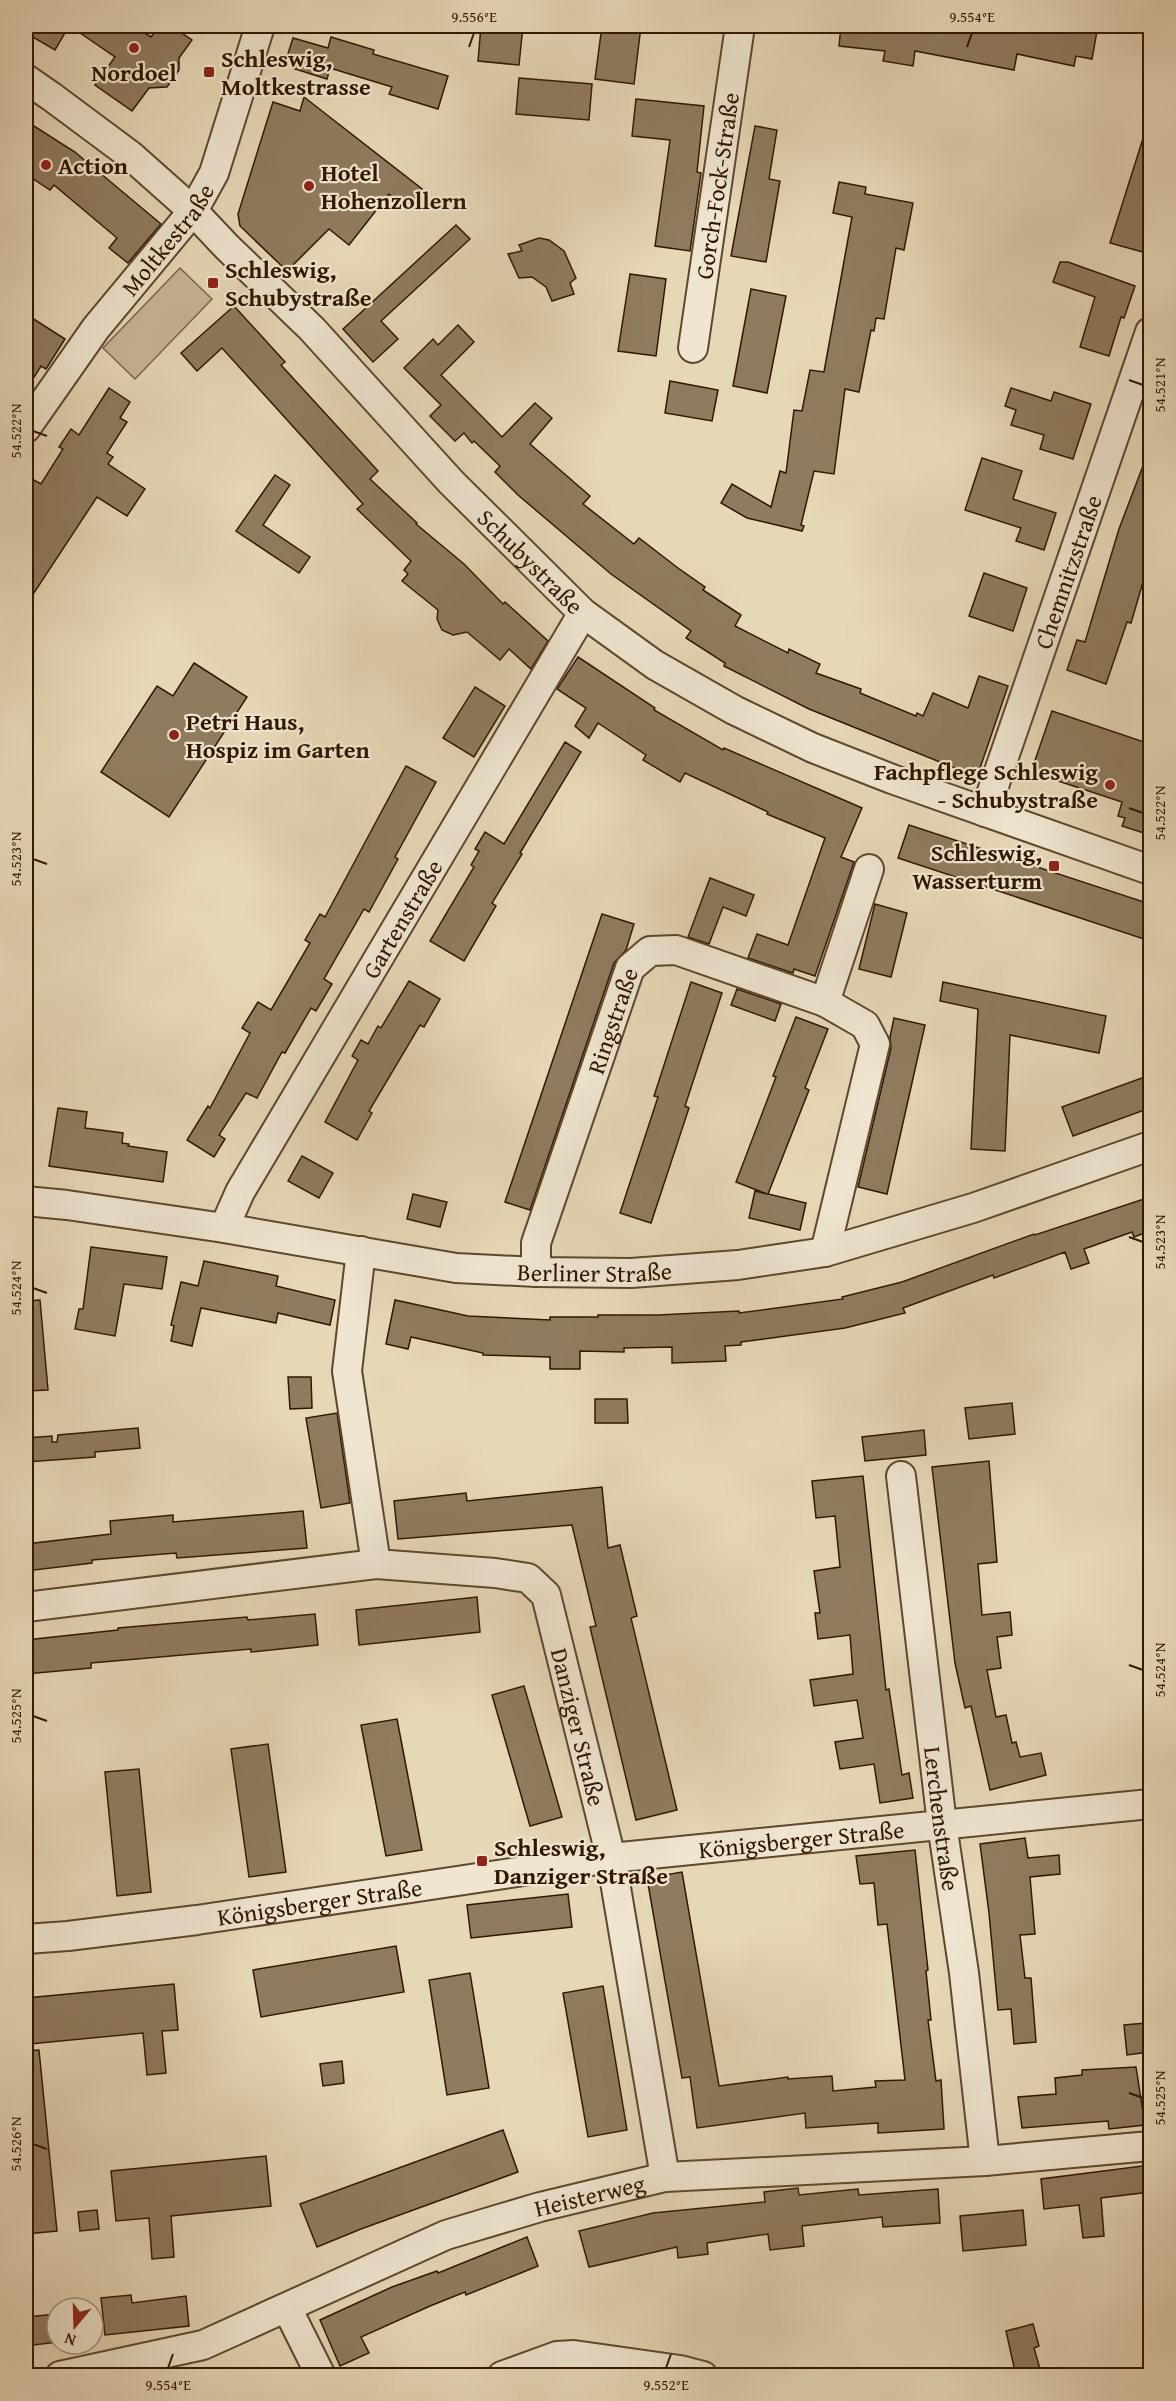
<svg xmlns="http://www.w3.org/2000/svg" width="1176" height="2401" font-family="'Gentium Book Plus',serif">
<style>
.green{fill:#c7b698;stroke:#7c664c;stroke-width:1.5}
.building{fill:#8f7b5f;stroke:#311700;stroke-width:1.5}
.lines{fill:none;stroke-linecap:round;stroke-linejoin:round}
.minor-casing{stroke:#5e472e;stroke-width:32}
.minor{stroke:#efe5d0;stroke-width:28}
.ticks{fill:none;stroke:#311700;stroke-width:2}
.poi-dot{fill:#8f2418;stroke:#efe5d0;stroke-width:2}
.labels{text-anchor:middle;dominant-baseline:central;stroke-width:4.5;stroke-linejoin:round;paint-order:stroke}
.poi-label{font-size:24px;font-weight:bold;fill:#311700;stroke:#efe5d0;text-anchor:start}
.street-label{font-size:24px;fill:#311700;stroke:#efe5d0}
.neatline{fill:none;stroke:#311700;stroke-width:2}
.ticks-label{font-size:15px;text-anchor:middle;fill:#311700}
</style>
<rect width="100%" height="100%" fill="#e6d7b7"/>
<filter id="stains"><feTurbulence type="fractalNoise" baseFrequency=".00333" numOctaves="4"/><feColorMatrix values="0 0 0 0 .2 0 0 0 0 .09 0 0 0 0 .02 0 0 0 .5 -.17"/></filter>
<radialGradient id="worn" r=".72"><stop offset=".6" stop-color="#630" stop-opacity="0"/><stop offset="1" stop-color="#630" stop-opacity=".3"/></radialGradient>
<path class="green" d="M180,268L212,299L135,379L103,348Z"/>
<g class="building">
<path d="M26,26H69L55,50L26,33Z"/>
<path d="M70,26H134L151,37L159,26H171L192,40L179,58V70L167,87L149,88L132,111L95,85L115,57Z"/>
<path d="M481,26H523L519,65L478,61Z"/>
<path d="M602,26H641L634,84L595,79Z"/>
<path d="M841,26H1069L1097,31L1092,59L1076,56L1074,66L1017,54L1014,70L915,51L913,66L883,61L885,51L839,46Z"/>
<path d="M331,37L374,50L373,54L448,76L438,109L389,94L392,87L330,68L327,79L292,68L293,63L286,60L293,38L328,48Z"/>
<path d="M519,78L592,84L589,120L516,114Z"/>
<path d="M304,97L422,189L407,208L389,194L349,245L329,229L287,271L240,226L238,214L273,102L300,111Z"/>
<path d="M636,99L704,106L697,172L701,173L690,251L655,246L670,140L632,136Z"/>
<path d="M26,121L75,152L161,224L128,263L109,248L117,238L54,185L50,190L26,174Z"/>
<path d="M755,126L777,130L769,179L780,181L766,262L731,256Z"/>
<path d="M1146,129L1150,130V254L1110,243Z"/>
<path d="M839,182L866,187L865,194L913,203L904,250L896,248L884,319L876,318L874,331L871,330L859,392L845,389L834,474L814,471L801,525L804,526L802,531L747,518L721,503L732,484L771,507L780,471L786,473L794,410L802,411L810,370L824,372L852,217L833,213Z"/>
<path d="M456,225L470,239L381,321L398,339L373,362L343,329Z"/>
<path d="M539,238L549,240L564,251L576,278L570,283L574,294L552,301L546,287L532,277L519,278L508,254L522,251L519,245Z"/>
<path d="M1060,262H1068L1135,286L1124,318L1121,317L1109,356L1080,347L1095,297L1053,282Z"/>
<path d="M630,274L666,279L656,356L618,351Z"/>
<path d="M751,289L786,296L767,393L733,386Z"/>
<path d="M234,306L285,362L281,365L378,471L370,479L417,523L416,524L464,564L503,604L505,602L548,641L531,669L509,649L500,660L467,632L453,635L442,630L437,619L438,610L402,581L408,574L404,570L411,561L357,509L363,504L222,348L197,371L181,353Z"/>
<path d="M32,318L65,339L46,369L41,366L26,390V329Z"/>
<path d="M458,325L474,342L441,375L502,437L535,403L552,418L530,444L590,496L583,504L634,544L639,538L678,568L705,587L703,590L741,615L735,626L788,653L789,649L820,664L816,673L861,689L860,693L916,716L917,713L923,716L933,693L968,708L979,676L1008,686L977,777L809,709L724,666L725,663L686,638L691,631L611,574L518,495L495,472L500,466L474,441L472,443L464,433L455,441L430,416L441,405L404,368L433,339L438,345Z"/>
<path d="M670,381L718,390L712,421L665,413Z"/>
<path d="M109,388L130,402L120,418L127,422L107,453L113,457L108,464L145,489L127,516L97,497L26,605V493L34,480L41,484L63,449L59,447L71,429L79,435Z"/>
<path d="M1011,388L1051,401L1054,392L1091,404L1073,459L1040,449L1044,435L1011,425L1016,410L1005,406Z"/>
<path d="M1149,450H1150V584L1143,582L1131,623L1127,622L1106,684L1067,670L1077,640L1085,642L1119,529Z"/>
<path d="M982,458L1022,471L1013,499L1056,513L1044,550L1016,541L1021,528L965,510Z"/>
<path d="M275,475L290,485L263,525L310,557L299,573L236,531Z"/>
<path d="M984,573L1027,588L1013,631L969,616Z"/>
<path d="M578,657L655,708L654,710L723,750L724,748L862,808L841,857L854,862L815,976L794,969L793,973L748,958L757,934L788,945L825,838L767,814L768,812L685,773L680,782L643,760L646,755L598,723L589,738L575,726L586,708L557,689Z"/>
<path d="M194,663L247,697L169,817L101,772L157,686L173,696Z"/>
<path d="M475,687L505,706L474,757L443,738Z"/>
<path d="M1052,711L1150,744V835L1122,826L1125,818L1118,816L1122,802L1031,772Z"/>
<path d="M565,742L581,752L520,853L522,854L492,903L496,906L464,961L430,941L474,867L471,865L479,851L475,849L485,832L504,844Z"/>
<path d="M406,766L436,782L395,857L398,859L369,912L364,909L324,979L332,984L316,1011L311,1008L285,1053L282,1052L257,1098L246,1093L219,1135L225,1139L214,1157L187,1140L208,1106L210,1108L250,1033L242,1028L258,1002L271,1010L310,943L305,940L320,914L325,917Z"/>
<path d="M909,825L1150,904V941L898,858Z"/>
<path d="M710,878L754,895L746,916L723,907L709,944L688,937Z"/>
<path d="M875,904L907,913L891,977L859,969Z"/>
<path d="M602,914L634,924L626,950L614,963L530,1210L505,1202Z"/>
<path d="M409,981L440,999L424,1027L420,1025L369,1111L372,1113L357,1140L325,1122L358,1060L352,1056L361,1040L368,1044L378,1026L381,1028Z"/>
<path d="M691,982L722,993L685,1106L689,1108L651,1223L620,1213L658,1097L654,1096Z"/>
<path d="M943,982L1106,1016L1099,1053L1010,1035L1005,1151L971,1149L978,1009L940,1001Z"/>
<path d="M737,989L781,1004L775,1021L731,1005Z"/>
<path d="M796,1017L828,1029L805,1088L809,1090L768,1194L806,1203L800,1230L749,1218L755,1191L767,1194L736,1182L776,1077L773,1076Z"/>
<path d="M894,1018L925,1025L887,1194L858,1187L891,1048L890,1037Z"/>
<path d="M1150,1075V1108L1073,1136L1062,1107Z"/>
<path d="M58,1108L87,1112L85,1128L123,1133L122,1143L129,1144L128,1146L167,1152L163,1182L49,1166Z"/>
<path d="M302,1156L333,1173L319,1198L288,1181Z"/>
<path d="M413,1194L447,1202L440,1227L407,1219Z"/>
<path d="M1150,1197V1231L1134,1237L1132,1232L1084,1249L1089,1263L1071,1269L1065,1252L994,1278L993,1275L903,1308L905,1313L845,1328L741,1342V1345L725,1346L726,1361L672,1363V1347L624,1348V1352L580,1351V1369H550V1357L483,1355V1353L411,1337L408,1349L386,1344L395,1300L468,1316L550,1320V1317H598V1315H658L739,1311V1313L843,1299L842,1297L902,1282L1034,1234L1035,1235Z"/>
<path d="M91,1247L167,1257L162,1289L124,1284L115,1336L75,1329L79,1309H83Z"/>
<path d="M204,1261L278,1276L276,1286L335,1300L330,1325L278,1313L276,1323L201,1308L192,1346L171,1341L174,1326L171,1325L181,1282L198,1286Z"/>
<path d="M40,1300L48,1390L26,1391V1301Z"/>
<path d="M288,1377H311L312,1408L290,1409Z"/>
<path d="M595,1399H627L628,1423H595Z"/>
<path d="M1012,1403L1015,1434L969,1439L965,1408Z"/>
<path d="M337,1413L350,1503L321,1508L306,1418Z"/>
<path d="M138,1428L140,1448L95,1452V1457L26,1462V1438L52,1436V1442H57L58,1435Z"/>
<path d="M924,1430L926,1455L865,1461L862,1437Z"/>
<path d="M989,1461L997,1562L978,1564L982,1615L1010,1612L1012,1635L997,1637L1001,1668L987,1670L996,1717L1006,1715L1012,1743L1016,1742L1020,1757L1041,1753L1046,1775L990,1790L971,1706L965,1708L955,1663L932,1467Z"/>
<path d="M863,1476L886,1690L889,1689L902,1775L909,1773L913,1798L880,1803L874,1764L840,1769L835,1742L863,1738L857,1700L814,1706L810,1680L853,1674L850,1635L818,1639L815,1613H820L814,1571L840,1567L835,1516L816,1518L812,1481Z"/>
<path d="M602,1487L608,1548L620,1545L637,1616L631,1618L677,1810L636,1820L590,1627L596,1626L572,1525L398,1539L394,1501L466,1493L467,1501Z"/>
<path d="M303,1511L307,1548L177,1558L176,1553L92,1560V1563L26,1571V1544L111,1534L110,1521L173,1515V1522Z"/>
<path d="M477,1597L480,1632L359,1645L356,1610Z"/>
<path d="M315,1614L318,1645L251,1652V1649L91,1663V1668L26,1674V1640L118,1630V1628L247,1617L248,1620Z"/>
<path d="M524,1686L562,1817L530,1826L492,1695Z"/>
<path d="M397,1719L422,1850L386,1856L361,1725Z"/>
<path d="M268,1744L286,1872L249,1877L231,1749Z"/>
<path d="M139,1769L151,1892L117,1896L105,1772Z"/>
<path d="M1025,1838L1028,1858L1059,1855L1060,1874L1030,1877L1035,1934L1020,1935L1025,1978H1031L1036,2042L1014,2044L1011,2009L998,2010L989,1913L980,1844Z"/>
<path d="M915,1850L928,1970L926,1971L931,2020H928L936,2081L941,2080L944,2129L878,2133V2123L806,2128L805,2113L697,2128L690,2077L682,2078L647,1878L682,1872L719,2086L788,2077V2079L832,2076L833,2091L876,2087L875,2081L905,2080L887,1924L878,1925L874,1883L860,1884L856,1856Z"/>
<path d="M568,1894L572,1927L471,1938L467,1905Z"/>
<path d="M396,1946L404,1992L261,2017L253,1970Z"/>
<path d="M470,1973L489,2088L447,2095L429,1980Z"/>
<path d="M174,1984L178,2030L162,2031L166,2073L147,2075L143,2033L30,2044L26,1998Z"/>
<path d="M603,1986L627,2130L588,2137L563,1993Z"/>
<path d="M1146,2023L1149,2052L1127,2055L1124,2025Z"/>
<path d="M39,2050L57,2231L26,2234V2051Z"/>
<path d="M342,2061L344,2083L323,2086L320,2064Z"/>
<path d="M1136,2067L1145,2125L1109,2129L1108,2121L1022,2128L1018,2097L1056,2094L1055,2078L1082,2075V2070Z"/>
<path d="M503,2130L518,2172L361,2229L317,2247L300,2204Z"/>
<path d="M266,2156L271,2206L171,2216L174,2257L152,2259L149,2218L116,2221L111,2171Z"/>
<path d="M1150,2165V2192L1101,2198L1104,2236L1083,2238L1079,2205L1044,2209L1041,2179Z"/>
<path d="M798,2188L799,2195L858,2189L859,2195L938,2189L940,2223L883,2227L882,2217L802,2226L804,2246L770,2250L768,2234L707,2243L708,2254L678,2258L677,2247L589,2267L579,2231L653,2213L765,2202L764,2192Z"/>
<path d="M97,2210L99,2229L80,2231L78,2212Z"/>
<path d="M1023,2210L1026,2245L963,2251L960,2216Z"/>
<path d="M527,2237L538,2266L466,2295L465,2292L430,2306L361,2337L369,2353L340,2366L320,2320L392,2287L437,2271L438,2273Z"/>
<path d="M131,2295L132,2303L186,2296L189,2326L105,2335L101,2298Z"/>
<path d="M57,2314V2342L26,2346V2317Z"/>
<path d="M1033,2324L1039,2346L1034,2348L1042,2376H1016L1006,2331Z"/>
</g>
<g class="lines">
<g class="minor-casing">
<g id="minor">
<path id="s1" d="M26,79L52,97L130,155L193,211L227,247L312,329L451,482L583,613L655,665L734,710L813,748L892,779L1150,870"/>
<path id="s2" d="M693,348L740,26"/>
<path id="s3" d="M26,428L96,328L193,211L214,173L260,26"/>
<path id="s4" d="M985,812L1150,332"/>
<path d="M825,1002L869,869"/>
<path id="s5" d="M26,1201L67,1205L224,1228L456,1268L536,1272L631,1273L738,1265L825,1252L973,1208L1150,1146"/>
<path id="s6" d="M224,1228L240,1192L583,613"/>
<path d="M361,1251L347,1371L376,1564"/>
<path id="s7" d="M536,1272V1243L630,968L650,951L676,950L825,1002L865,1025L875,1044L825,1252"/>
<path id="s8" d="M901,1476L942,1824L964,1973L985,2161"/>
<path id="s9" d="M26,1607L376,1564L495,1573L528,1578L546,1595L611,1858L665,2177"/>
<path id="s10" d="M26,1939L68,1936L197,1920L611,1858L1150,1804"/>
<path d="M287,2308L321,2376"/>
<path id="s11" d="M60,2376L203,2345L446,2235L540,2207L665,2177L985,2161L1150,2146"/>
<path d="M502,2376L557,2356L574,2355L680,2370L703,2376"/>
</g>
</g>
<use href="#minor" class="minor"/>
</g>
<path class="ticks" d="M469,47L474,33M967,47L972,33M1129,380L1143,385M33,431L47,436M1129,808L1143,813M33,859L47,864M1129,1237L1143,1242M33,1288L47,1293M1129,1665L1143,1670M33,1716L47,1721M1129,2093L1143,2098M33,2144L47,2149M168,2368L173,2354M666,2368L671,2354"/>
<g class="poi-dot">
<circle cx="134" cy="48" r="6"/>
<rect x="203" y="66" width="12" height="12" rx="3"/>
<circle cx="46" cy="165" r="6"/>
<circle cx="309" cy="186" r="6"/>
<rect x="207" y="277" width="12" height="12" rx="3"/>
<circle cx="174" cy="735" r="6"/>
<circle cx="1110" cy="785" r="6"/>
<rect x="1048" y="860" width="12" height="12" rx="3"/>
<rect x="476" y="1855" width="12" height="12" rx="3"/>
</g>
<g class="labels">
<g class="poi-label">
<text x="221" y="58">Schleswig,<tspan x="221" dy="28">Moltkestrasse</tspan></text>
<text x="134" y="72" text-anchor="middle">Nordoel</text>
<text x="58" y="165">Action</text>
<text x="321" y="172">Hotel<tspan x="321" dy="28">Hohenzollern</tspan></text>
<text x="225" y="269">Schleswig,<tspan x="225" dy="28">Schubystraße</tspan></text>
<text x="186" y="721">Petri Haus,<tspan x="186" dy="28">Hospiz im Garten</tspan></text>
<text x="1098" y="771" text-anchor="end">Fachpflege Schleswig<tspan x="1098" dy="28">- Schubystraße</tspan></text>
<text x="1042" y="852" text-anchor="end">Schleswig,<tspan x="1042" dy="28">Wasserturm</tspan></text>
<text x="494" y="1847">Schleswig,<tspan x="494" dy="28">Danziger Straße</tspan></text>
</g>
<g class="street-label">
<text stroke="none"><textPath href="#s2" startOffset="164">Gorch-Fock-Straße</textPath></text>
<text stroke="none"><textPath href="#s3" startOffset="236">Moltkestraße</textPath></text>
<text stroke="none"><textPath href="#s1" startOffset="700">Schubystraße</textPath></text>
<text stroke="none"><textPath href="#s4" startOffset="254">Chemnitzstraße</textPath></text>
<text stroke="none"><textPath href="#s6" startOffset="357">Gartenstraße</textPath></text>
<text stroke="none"><textPath href="#s7" startOffset="264">Ringstraße</textPath></text>
<text stroke="none"><textPath href="#s5" startOffset="574">Berliner Straße</textPath></text>
<text stroke="none"><textPath href="#s9" startOffset="666">Danziger Straße</textPath></text>
<text stroke="none"><textPath href="#s8" startOffset="345">Lerchenstraße</textPath></text>
<text stroke="none"><textPath href="#s10" startOffset="782">Königsberger Straße</textPath></text>
<text stroke="none"><textPath href="#s10" startOffset="296">Königsberger Straße</textPath></text>
<text stroke="none"><textPath href="#s11" startOffset="562">Heisterweg</textPath></text>
</g>
</g>
<rect width="1176" height="2401" fill="none" stroke="#e6d7b7" stroke-width="66"/>
<g transform="translate(75 2326) rotate(199)"><circle r="28" fill="#efe5d0" stroke="#a3937d" stroke-width="1.5"/>
<path d="M0-4.5L10 22L0 15L-10 22Z" fill="#8f2418"/>
<text y="-9" font-size="16" font-weight="bold" text-anchor="middle" fill="#311700">N</text>
</g>
<rect x="33" y="33" width="1110" height="2335" class="neatline"/>
<g class="ticks-label">
<text x="474" y="22">9.556°E</text>
<text x="972" y="22">9.554°E</text>
<text transform="translate(1160 385) rotate(-90)" y="5">54.521°N</text>
<text transform="translate(16 431) rotate(-90)" y="5">54.522°N</text>
<text transform="translate(1160 813) rotate(-90)" y="5">54.522°N</text>
<text transform="translate(16 859) rotate(-90)" y="5">54.523°N</text>
<text transform="translate(1160 1242) rotate(-90)" y="5">54.523°N</text>
<text transform="translate(16 1288) rotate(-90)" y="5">54.524°N</text>
<text transform="translate(1160 1670) rotate(-90)" y="5">54.524°N</text>
<text transform="translate(16 1716) rotate(-90)" y="5">54.525°N</text>
<text transform="translate(1160 2098) rotate(-90)" y="5">54.525°N</text>
<text transform="translate(16 2144) rotate(-90)" y="5">54.526°N</text>
<text x="168" y="2390">9.554°E</text>
<text x="666" y="2390">9.552°E</text>
</g>
<rect width="100%" height="100%" filter="url(#stains)"/>
<rect width="100%" height="100%" fill="url(#worn)"/>
</svg>
